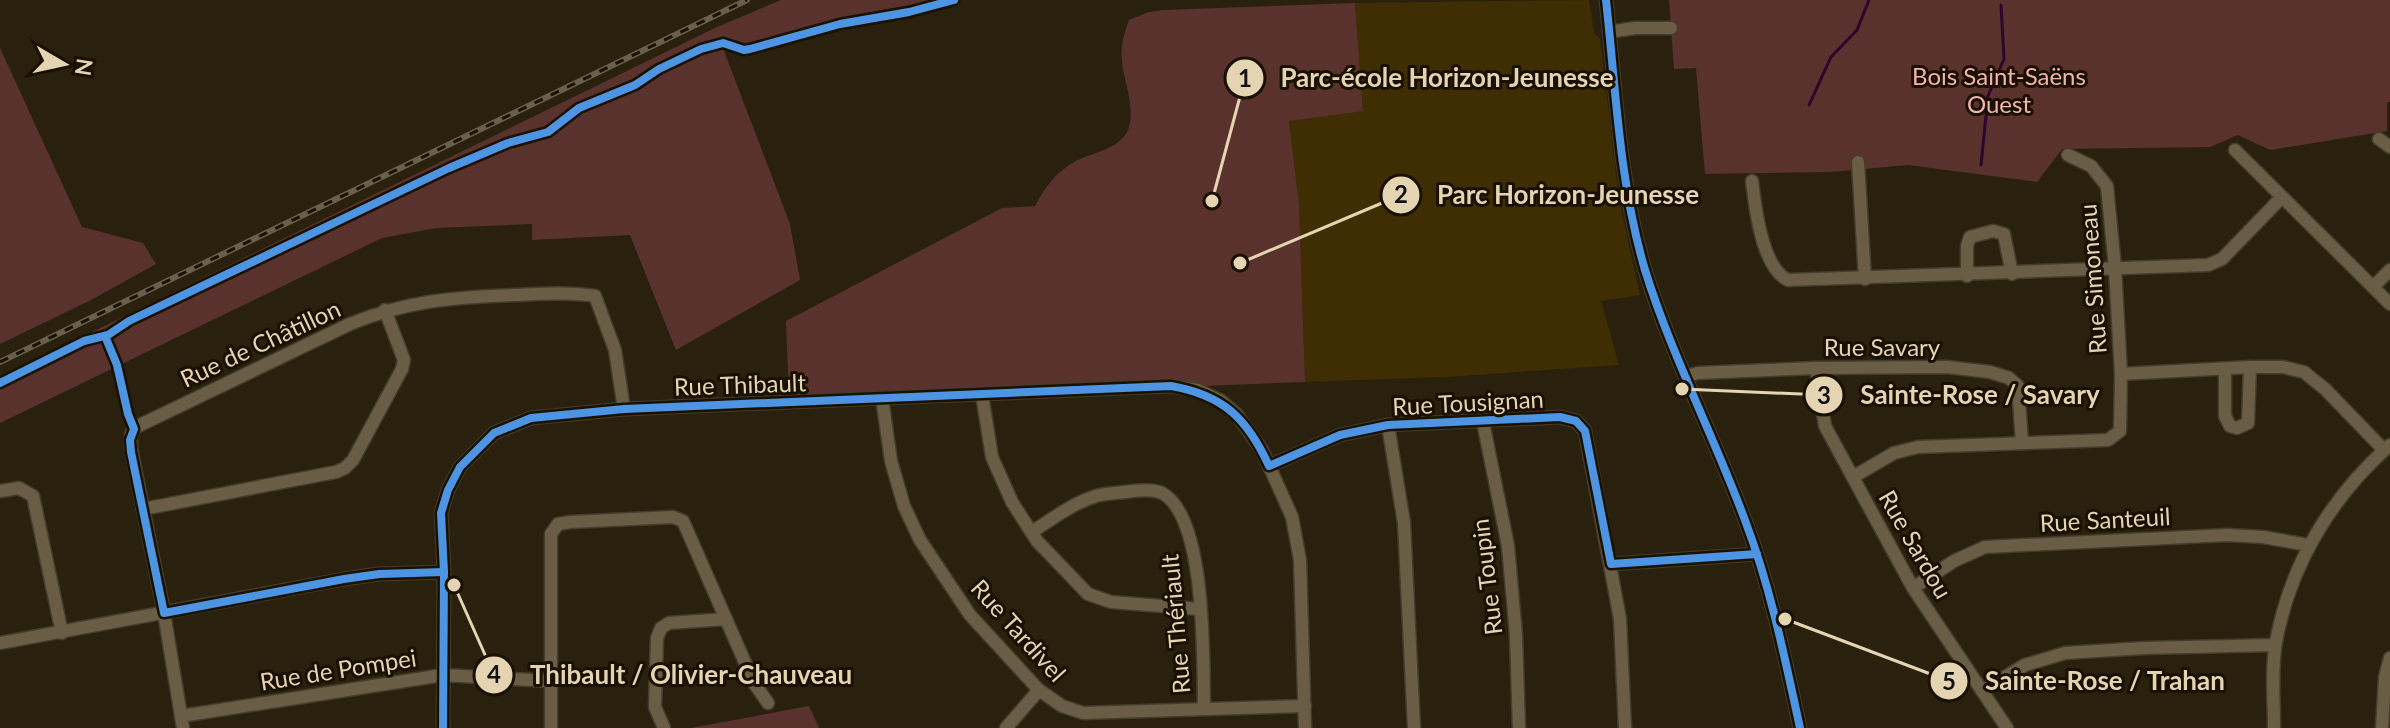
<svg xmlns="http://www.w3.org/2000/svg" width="2390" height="728" font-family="Lato,sans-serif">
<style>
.built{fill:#3f2e03}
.green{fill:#5a322d}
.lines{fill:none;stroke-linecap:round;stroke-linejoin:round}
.stream{stroke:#2e052f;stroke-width:3}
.minor-casing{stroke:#443d2c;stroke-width:15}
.minor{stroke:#695d45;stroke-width:12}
.rail-casing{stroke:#69604c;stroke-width:6}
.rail{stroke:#191000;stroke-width:3;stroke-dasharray:9;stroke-linecap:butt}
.cycleway-casing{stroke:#191000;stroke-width:13}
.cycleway{stroke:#4d94e3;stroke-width:8}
.labels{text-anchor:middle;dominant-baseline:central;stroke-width:6;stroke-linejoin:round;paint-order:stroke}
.park-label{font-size:24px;fill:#f3b3ad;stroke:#191000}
.street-label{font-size:24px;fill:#e4d4b2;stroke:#191000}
.leader{fill:none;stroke:#e4d4b2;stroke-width:3}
.callout-dot{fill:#e4d4b2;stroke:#191000;stroke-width:3}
.mark-label{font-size:24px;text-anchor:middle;font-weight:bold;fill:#111}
.callout-label{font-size:26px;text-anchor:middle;font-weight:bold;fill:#e4d4b2;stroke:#191000;stroke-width:6;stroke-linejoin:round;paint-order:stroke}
</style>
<rect width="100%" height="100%" fill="#29210d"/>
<path class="built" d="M1589,0L1594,33L1600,39L1619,200L1640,295L1601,301L1619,365L1445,377L1305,382L1299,204L1289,121L1363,110L1355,3Z"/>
<g class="green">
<path d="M781,0H938L851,16L724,51L790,224L800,280L676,350L630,235L532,240V224L436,228L382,238L0,423V377L715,28Z"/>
<path d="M1669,0H2390V102H2387V131L2270,150L2238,135L2210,147L2062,149L2037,182L1908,165L1830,172L1705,174L1696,68L1674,69Z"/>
<path d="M1355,3L1363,111L1289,121L1299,204L1305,382L789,402L786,321L1002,208L1035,206C1045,187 1056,172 1076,161C1093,152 1119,150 1128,130C1136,110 1124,82 1122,62C1120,48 1124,33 1129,20L1149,12L1164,10Z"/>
<path d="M0,48L82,227L143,243L156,264L91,300L0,344Z"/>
<path d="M809,706L819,728H691Z"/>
</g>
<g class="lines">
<g class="stream">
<path d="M1809,105L1831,57L1857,30L1869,0"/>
<path d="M1981,165L1988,96L2004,59L2001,5"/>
</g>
<g class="minor-casing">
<g id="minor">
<path d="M1606,0C1616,90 1619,182 1645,270C1672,357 1715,438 1746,523C1771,589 1785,659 1800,728"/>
<path d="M1609,32L1635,28H1671"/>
<path d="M2379,139L2390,147"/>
<path d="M2235,150L2390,304"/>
<path d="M1858,162L1865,279"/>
<path d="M1752,181C1755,207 1762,268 1788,280L2208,265L2222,259L2282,197"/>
<path d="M1967,276V246L1970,237L1993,231L2004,234L2012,274"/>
<path d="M2373,287L2390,270"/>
<path d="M1816,368L1825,426L1913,588L2007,728"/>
<path d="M2225,370V416L2230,426L2237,428L2248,423L2250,367"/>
<path d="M2121,374L2250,367H2283L2304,372L2325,389L2384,450"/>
<path d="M1686,376L1698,373L1816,368L1947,367L1990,372L2009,378L2018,386L2022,443"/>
<path d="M982,395L992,457L1012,502L1037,541L1088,594L1111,602L1200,609"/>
<path d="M882,398L891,461L904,506L920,540L970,615L1039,690L1062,706L1083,713L1305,706"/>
<path d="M1483,422L1508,546L1516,635L1519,728"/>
<path d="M1388,425L1404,523L1414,728"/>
<path d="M1269,466L1340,435L1388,425L1560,417L1576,421L1585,431L1620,619L1625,728"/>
<path d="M1853,477L1894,453L1918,447L2108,440L2120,431L2121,374L2115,268L2107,186L2091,166L2068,155"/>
<path d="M0,491L19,488L33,496L62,633"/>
<path d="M143,509L336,472L345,468L353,460L402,369L404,360L385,310"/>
<path d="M1032,532C1052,519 1073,503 1096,496C1107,493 1121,493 1132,491C1141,490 1154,489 1162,493C1207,517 1203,663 1204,709"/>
<path d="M1611,564L1757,554"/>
<path d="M1913,588L1954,561L1985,547L2227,535L2263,537L2308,545"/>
<path d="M0,643L344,579L379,574L444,572"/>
<path d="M1982,691L2025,665L2065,653L2144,648L2275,645"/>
<path d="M181,716L443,675L550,681"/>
<path d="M183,728L164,613L131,448V434L136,427L350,324C406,301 454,297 514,295C541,294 568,292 595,296L615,350L624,409"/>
<path d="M443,728L444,572L441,513L448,490L460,467L494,433L531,418L624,409L1171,386L1198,390L1221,401L1237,415L1262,450L1292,517L1300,560L1305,728"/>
<path d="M551,728V534L558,524L570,522L673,517L683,521L754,683L768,703"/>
<path d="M664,728L655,707L657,638L661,628L669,623L726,619"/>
<path d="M1006,728L1039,690"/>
<path d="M2274,728C2274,701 2271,669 2276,642C2290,565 2331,497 2390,445"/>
<path d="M2382,728L2385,677L2390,658"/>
</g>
</g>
<use href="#minor" class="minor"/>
<g class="rail-casing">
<path id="rail" d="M0,362L747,0"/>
</g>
<use href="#rail" class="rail"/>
<g class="cycleway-casing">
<g id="cycleway">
<path d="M1606,0C1616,90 1619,182 1645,270C1672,357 1715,438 1746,523C1771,589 1785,659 1800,728"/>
<path d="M105,336L117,365L128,414L134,429L130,440L131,452L164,613L344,579L379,574L444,572"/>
<path d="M0,383L84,341L108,335L129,321L449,168L508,143L548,132L579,108L635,85L659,69L701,49L723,43L744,50L750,49L840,24L909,12L954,0"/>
<path d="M443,728L444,572L441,513L448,490L460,467L494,433L531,418L624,409L1171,386C1223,395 1247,418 1269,466L1340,435L1388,425L1560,417L1576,421L1585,431L1611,564L1757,554"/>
</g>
</g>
<use href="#cycleway" class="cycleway"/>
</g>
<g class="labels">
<g class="park-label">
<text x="1999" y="75">Bois Saint-Saëns<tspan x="1999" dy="28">Ouest</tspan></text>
</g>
<g class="street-label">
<text transform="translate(2092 279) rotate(-94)">Rue Simoneau</text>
<text transform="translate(260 343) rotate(-25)">Rue de Châtillon</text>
<text x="1882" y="346">Rue Savary</text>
<text transform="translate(740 384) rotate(-2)">Rue Thibault</text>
<text transform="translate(1468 402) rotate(-3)">Rue Tousignan</text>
<text transform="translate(2105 519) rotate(-3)">Rue Santeuil</text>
<text transform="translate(1916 544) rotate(60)">Rue Sardou</text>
<text transform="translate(1486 577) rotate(-97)">Rue Toupin</text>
<text transform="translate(1175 624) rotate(-95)">Rue Thériault</text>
<text transform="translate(1019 630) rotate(48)">Rue Tardivel</text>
<text transform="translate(338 669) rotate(-9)">Rue de Pompei</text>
</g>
</g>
<path class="leader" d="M1212 201L1245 78M1240 263L1401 195M1682 389L1824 395M454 585L494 675M1785 619L1949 681"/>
<g class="callout-dot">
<circle cx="1212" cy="201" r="8"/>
<circle cx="1240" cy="263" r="8"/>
<circle cx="1682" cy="389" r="8"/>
<circle cx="454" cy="585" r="8"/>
<circle cx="1785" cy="619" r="8"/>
<circle cx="1245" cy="78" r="20"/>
<circle cx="1401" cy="195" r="20"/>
<circle cx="1824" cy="395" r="20"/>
<circle cx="494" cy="675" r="20"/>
<circle cx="1949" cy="681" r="20"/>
</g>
<g class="mark-label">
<text x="1245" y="87">1</text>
<text x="1401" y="203">2</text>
<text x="1824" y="404">3</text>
<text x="494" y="683">4</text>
<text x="1949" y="690">5</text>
</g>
<g class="callout-label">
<text x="1447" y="87">Parc-école Horizon-Jeunesse</text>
<text x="1568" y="204">Parc Horizon-Jeunesse</text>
<text x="1980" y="404">Sainte-Rose / Savary</text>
<text x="691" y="684">Thibault / Olivier-Chauveau</text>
<text x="2105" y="690">Sainte-Rose / Trahan</text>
</g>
<g transform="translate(64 64) rotate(99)" stroke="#191000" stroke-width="6" paint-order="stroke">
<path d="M0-6L14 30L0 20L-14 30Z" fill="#e4d4b2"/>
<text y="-12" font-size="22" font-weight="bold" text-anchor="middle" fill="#e4d4b2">N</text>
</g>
</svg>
